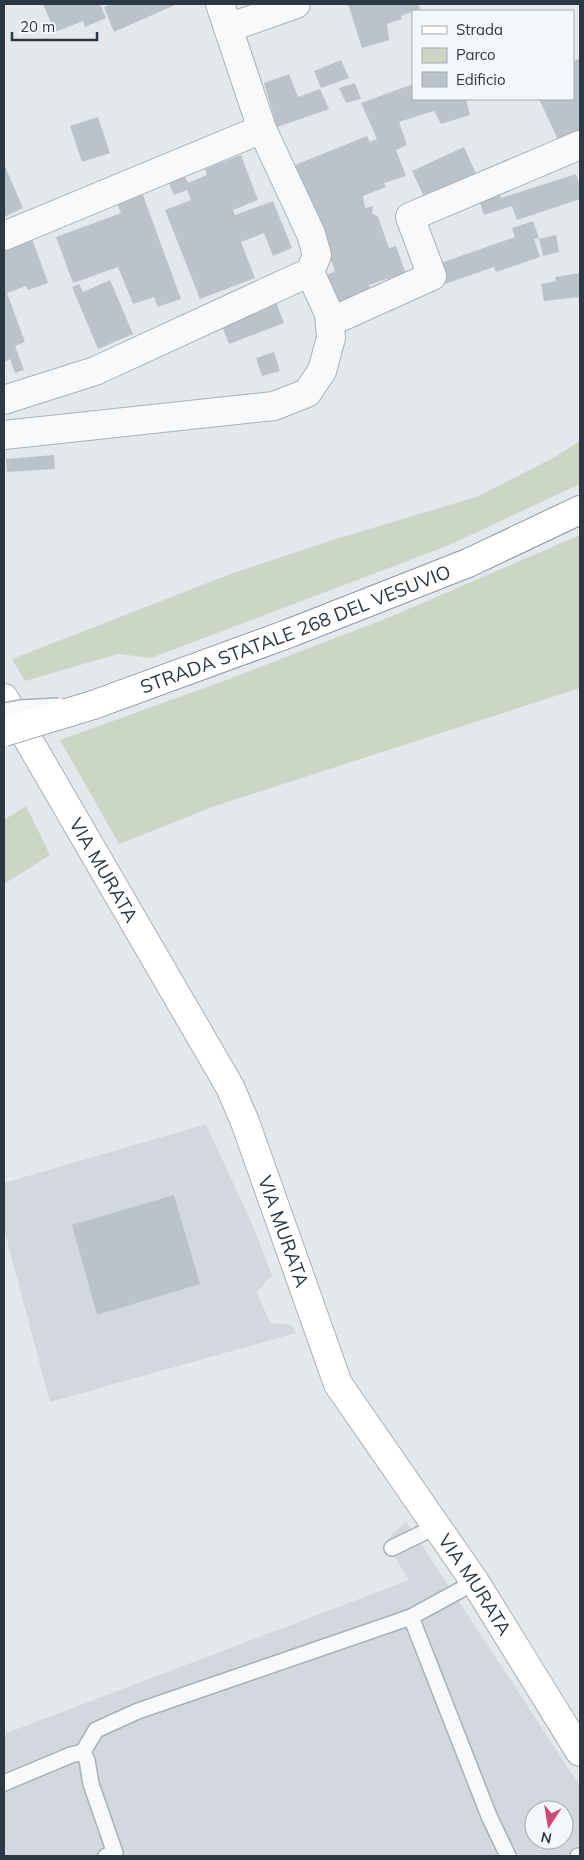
<svg xmlns="http://www.w3.org/2000/svg" width="584" height="1860" font-family="Mulish,sans-serif">
<style>
.built{fill:#d2d8de;fill-rule:evenodd}
.green{fill:#ccd6c5}
.building{fill:#bbc3ca}
.lines{fill:none;stroke-linecap:round;stroke-linejoin:round}
.lane-casing{stroke:#a9b0b7;stroke-width:18}
.street-casing{stroke:#a9b0b7;stroke-width:30}
.secondary-casing{stroke:#a9b0b7;stroke-width:30}
.highway-casing{stroke:#8b98a3;stroke-width:30}
.lane{stroke:#f7f9fa;stroke-width:15}
.street{stroke:#f7f9fa;stroke-width:28}
.secondary{stroke:#fff;stroke-width:28}
.highway{stroke:#fff;stroke-width:28}
.lane-bridge-casing{stroke:#a9b0b7;stroke-width:18;stroke-linecap:butt}
.highway-bridge-casing{stroke:#8b98a3;stroke-width:30;stroke-linecap:butt}
.lane-bridge{stroke:#f7f9fa;stroke-width:15}
.highway-bridge{stroke:#fff;stroke-width:28}
.labels{text-anchor:middle;dominant-baseline:central;stroke-width:4.5;stroke-linejoin:round;paint-order:stroke}
.street-label{font-size:19px;fill:#2b3945;stroke:#f4f7f9}
</style>
<rect width="100%" height="100%" fill="#e4e8ec"/>
<g class="built">
<path d="M206,1124L252,1224L272,1275L257,1292L270,1323L292,1325L296,1333L50,1402L4,1229V1183Z"/>
<path d="M406,1521L580,1786V1856H4V1734L409,1580L385,1542ZM534,1810H564V1840H534Z"/>
</g>
<g class="green">
<path d="M580,441V484L447,546L151,658L118,654L25,681L12,659L233,573L336,539L476,497L555,457Z"/>
<path d="M580,535V688L215,806L119,844L60,740L229,679L390,617Z"/>
<path d="M26,806L50,855L4,884V820Z"/>
</g>
<g class="building">
<path d="M43,4H100L106,18L85,27L83,21L55,32Z"/>
<path d="M112,4H177L114,32L104,7Z"/>
<path d="M348,4H418L420,9L401,16L402,19L387,24L389,40L362,48Z"/>
<path d="M580,58V132L559,142L539,99H573V62Z"/>
<path d="M341,60L349,78L321,88L314,71Z"/>
<path d="M289,74L298,97L320,89L329,109L277,127L264,83Z"/>
<path d="M355,83L361,99L346,103L339,88Z"/>
<path d="M413,84V99H466L470,115L441,124L434,111L399,122L407,145L396,150L406,176L384,183L386,187L363,196L365,208L373,206L372,213L378,217L389,248L396,246L407,277L395,281L393,277L369,285L370,289L333,305L321,278L335,271L295,165L367,136L370,142L377,139L361,103Z"/>
<path d="M98,117L110,153L82,162L70,126Z"/>
<path d="M464,147L477,176L425,199L412,171Z"/>
<path d="M241,155L258,200L233,210L235,215L273,201L292,248L273,256L264,233L241,242L255,278L200,299L165,210L191,200L187,190L174,195L166,176L182,170L188,183L207,175L205,169Z"/>
<path d="M4,164L23,208L4,217Z"/>
<path d="M576,174L580,187V199L517,220L512,206L484,215L477,194L497,187L501,198Z"/>
<path d="M140,187L181,299L158,307L154,297L133,304L118,267L73,283L56,237L121,213L114,196Z"/>
<path d="M533,221L539,238L534,239L540,257L496,272L494,267L442,285L435,265L515,237L512,228Z"/>
<path d="M556,235L559,252L543,256L539,239Z"/>
<path d="M31,236L48,283L28,290L26,286L7,293L25,342L15,346L24,370L15,373L10,359L4,362V246Z"/>
<path d="M580,273V297L544,301L541,284L556,281L555,277Z"/>
<path d="M110,280L133,334L98,349L72,287L79,284L83,292Z"/>
<path d="M276,302L284,323L229,344L221,324Z"/>
<path d="M274,352L280,371L262,376L256,358Z"/>
<path d="M54,455L55,469L7,472L6,459Z"/>
<path d="M174,1195L200,1284L97,1315L72,1225Z"/>
</g>
<g class="lines">
<g class="lane-casing">
<g id="lane">
<path d="M392,1548L437,1526"/>
<path d="M475,1582L411,1617L489,1816L508,1856"/>
<path d="M4,1783L71,1755L83,1752"/>
<path d="M106,1856L115,1853L91,1784L87,1760L83,1752L96,1730L138,1711L411,1617"/>
<path d="M578,1856H580"/>
</g>
</g>
<g class="street-casing">
<g id="street">
<path d="M228,28L296,4"/>
<path d="M4,236L262,129"/>
<path d="M330,322L432,276L410,217L580,145"/>
<path d="M4,400L95,371L310,272L317,255L311,234L262,129L220,4"/>
<path d="M4,435L274,406L307,393L322,371L331,338L329,314L310,272"/>
</g>
</g>
<g class="secondary-casing">
<g id="secondary">
<path id="s1" d="M4,698L230,1087L245,1122L338,1384L475,1582L580,1752"/>
</g>
</g>
<g class="highway-casing">
<g id="highway">
<path id="s2" d="M93,705L290,633L468,563L580,510"/>
</g>
</g>
<use href="#lane" class="lane"/>
<use href="#street" class="street"/>
<use href="#secondary" class="secondary"/>
<use href="#highway" class="highway"/>
<g class="lane-bridge-casing">
<path id="lane-bridge" d="M4,711L20,708L59,706"/>
</g>
<g class="highway-bridge-casing">
<path id="highway-bridge" d="M4,732L93,705"/>
</g>
<use href="#lane-bridge" class="lane-bridge"/>
<use href="#highway-bridge" class="highway-bridge"/>
</g>
<g class="labels">
<g class="street-label">
<text stroke="none"><textPath href="#s2" startOffset="216">STRADA STATALE 268 DEL VESUVIO</textPath></text>
<text stroke="none"><textPath href="#s1" startOffset="199">VIA MURATA</textPath></text>
<text stroke="none"><textPath href="#s1" startOffset="604">VIA MURATA</textPath></text>
<text stroke="none"><textPath href="#s1" startOffset="1009">VIA MURATA</textPath></text>
</g>
</g>
<rect width="584" height="1860" fill="none" stroke="#2b3945" stroke-width="10"/>
<rect x="412" y="10" width="162" height="90" fill="#f4f7f9" stroke="#a4abb1"/>
<rect x="422" y="26" width="25" height="8" fill="#ffffff" stroke="#a4abb1"/>
<text x="456" y="35" font-size="15" fill="#2b3945">Strada</text>
<rect x="422" y="48" width="25" height="15" fill="#ccd6c5" stroke="#a4abb1"/>
<text x="456" y="60" font-size="15" fill="#2b3945">Parco</text>
<rect x="422" y="72" width="25" height="15" fill="#bbc3ca" stroke="#a4abb1"/>
<text x="456" y="85" font-size="15" fill="#2b3945">Edificio</text>
<g transform="translate(549 1825) rotate(192)"><circle r="24" fill="#f4f7f9" stroke="#a4abb1"/>
<path d="M0-4L9 19L0 12L-9 19Z" fill="#cf4b75"/>
<text y="-8" font-size="14" font-weight="bold" text-anchor="middle" fill="#2b3945">N</text>
</g>
<path d="M12 32v8h85v-8" fill="none" stroke="#2b3945" stroke-width="2.5"/>
<text x="20" y="32" font-size="15" fill="#2b3945" stroke="#f4f7f9" stroke-width="4" paint-order="stroke">20 m</text>
</svg>
